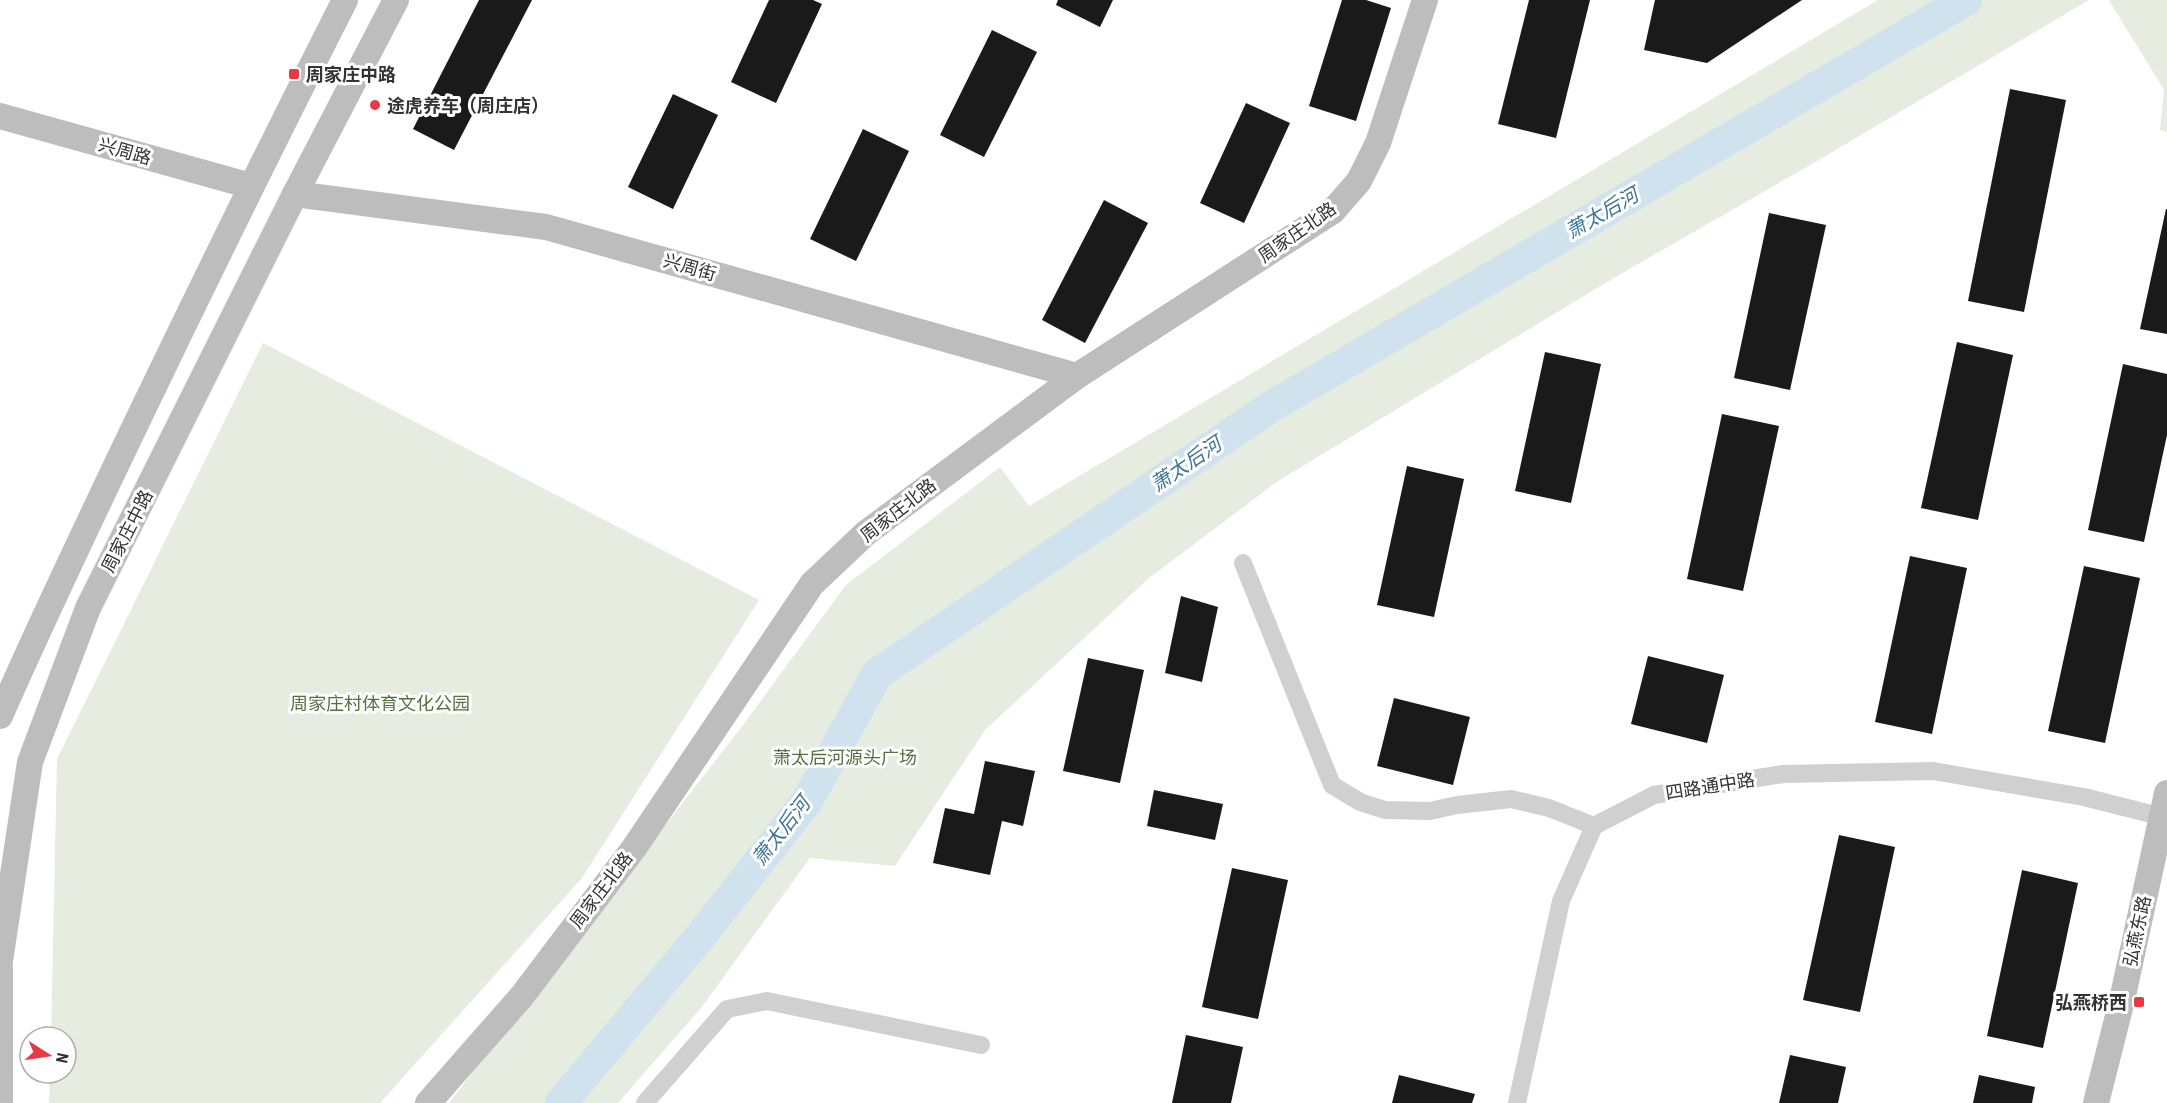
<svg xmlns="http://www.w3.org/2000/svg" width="2167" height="1103" font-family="'Roboto Condensed','Noto Sans SC',sans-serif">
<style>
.green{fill:#e6ecdf}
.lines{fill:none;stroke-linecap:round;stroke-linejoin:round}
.river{stroke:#cfe2ee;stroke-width:32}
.building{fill:#1a1a1a}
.street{stroke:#d0d0d0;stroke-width:18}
.secondary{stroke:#bdbdbd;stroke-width:26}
.poi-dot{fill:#e63946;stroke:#fff;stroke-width:2}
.labels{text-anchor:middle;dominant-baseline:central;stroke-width:6;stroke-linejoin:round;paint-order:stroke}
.poi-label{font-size:18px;font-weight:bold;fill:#333;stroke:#fff;text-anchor:start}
.street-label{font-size:18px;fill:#333;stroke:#fff}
.park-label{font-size:18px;fill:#56703f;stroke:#fff}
.water-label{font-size:20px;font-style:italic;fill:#3f7597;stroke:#fff}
</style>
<rect width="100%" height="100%" fill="#fff"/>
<g class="green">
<path d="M1878,0H2089L1812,164L1612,279L1278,481L1149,578L985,730L895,866L810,858L701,1008L618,1103H449L740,729L846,585L1000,467L1029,506Z"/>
<path d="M2109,0H2167V132L2160,130L2164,90Z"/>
<path d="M263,343L759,600L582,878L380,1103H49L50,1073H66V1037H51L57,759Z"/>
</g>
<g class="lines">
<path class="river" d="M561,1103L699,938L807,801L877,674L1272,406L1966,0"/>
</g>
<g class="building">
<path d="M479,0H532L454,150L413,129Z"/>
<path d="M769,0H813L822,4L776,103L731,82Z"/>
<path d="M1058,0H1113L1100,27L1056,5Z"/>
<path d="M1342,0H1366L1391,8L1356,121L1309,106Z"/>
<path d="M1529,0H1590L1556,138L1498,124Z"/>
<path d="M1655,0H1802L1707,63L1644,50Z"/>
<path d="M992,30L1037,52L984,157L940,135Z"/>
<path d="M2010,89L2066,100L2024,312L1968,301Z"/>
<path d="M673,94L718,115L673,209L628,187Z"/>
<path d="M1246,103L1290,123L1244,223L1200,203Z"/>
<path d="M863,129L909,151L856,261L810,239Z"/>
<path d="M1104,200L1148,223L1085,343L1042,320Z"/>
<path d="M2166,209H2167V334L2140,329Z"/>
<path d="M1769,213L1826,225L1790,390L1734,378Z"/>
<path d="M1957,342L2013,355L1978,520L1921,508Z"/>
<path d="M1545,352L1601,364L1571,503L1515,491Z"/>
<path d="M2123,364L2167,374V435L2144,542L2088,530Z"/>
<path d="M1722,414L1779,426L1743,591L1687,579Z"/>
<path d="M1407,466L1464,479L1434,617L1377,605Z"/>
<path d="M1910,556L1967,568L1932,734L1875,722Z"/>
<path d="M2084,566L2140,578L2105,743L2048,731Z"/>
<path d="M1181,596L1218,607L1202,682L1165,673Z"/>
<path d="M1648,656L1724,675L1707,743L1631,724Z"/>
<path d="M1088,658L1144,670L1120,783L1063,771Z"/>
<path d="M1394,698L1470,717L1453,785L1377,766Z"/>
<path d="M985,761L1035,771L1023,826L1002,821L990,875L933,863L945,808L974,814Z"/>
<path d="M1154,790L1223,804L1215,840L1147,826Z"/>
<path d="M1839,835L1895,847L1860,1012L1803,1000Z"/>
<path d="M1232,868L1288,880L1258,1019L1202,1007Z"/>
<path d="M2022,870L2078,883L2043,1048L1987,1036Z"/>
<path d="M1186,1035L1243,1047L1231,1103H1172Z"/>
<path d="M1790,1055L1846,1067L1838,1103H1779Z"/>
<path d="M1399,1075L1475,1094L1472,1103H1392Z"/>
<path d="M1979,1075L2035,1087L2032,1103H1973Z"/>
</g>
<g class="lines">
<g class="street">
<path d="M1243,563L1332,785L1360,802L1385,810L1430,811L1457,805L1511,799L1549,808L1594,826L1654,795L1783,774L1933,771L2084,797L2167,818"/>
<path d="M645,1103L727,1009L767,1001L981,1045"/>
<path d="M1517,1103L1561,901L1594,826"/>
</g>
<g class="secondary">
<path d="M0,116L251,186"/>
<path d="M295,194L546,227L1077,376"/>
<path d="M0,716C46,611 96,507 146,403C211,268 277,134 345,0"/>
<path d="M0,961L30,762L88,608L295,194L396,0"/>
<path d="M0,968V1103"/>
<path d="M428,1103L522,996L634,848L812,584L866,533L1077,376L1333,211L1359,181L1378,143L1425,0"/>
<path d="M2096,1103L2122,1000L2167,793"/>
</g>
</g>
<g class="poi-dot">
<rect x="288" y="68" width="12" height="12" rx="3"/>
<circle cx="375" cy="105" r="6"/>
<rect x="2133" y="996" width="12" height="12" rx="3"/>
</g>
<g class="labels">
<g class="poi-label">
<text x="306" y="74">周家庄中路</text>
<text x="387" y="105">途虎养车（周庄店）</text>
<text x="2127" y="1002" text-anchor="end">弘燕桥西</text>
</g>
<g class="street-label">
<text transform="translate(125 151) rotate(16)">兴周路</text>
<text transform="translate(1297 232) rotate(-35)">周家庄北路</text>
<text transform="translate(690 267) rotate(16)">兴周街</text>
<text transform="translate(898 510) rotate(-38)">周家庄北路</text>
<text transform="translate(127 531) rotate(-63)">周家庄中路</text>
<text transform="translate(1710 786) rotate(-9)">四路通中路</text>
<text transform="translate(601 890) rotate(-53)">周家庄北路</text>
<text transform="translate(2137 931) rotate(-78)">弘燕东路</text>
</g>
<g class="park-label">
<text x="380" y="703">周家庄村体育文化公园</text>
<text x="845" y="757">萧太后河源头广场</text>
</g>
<g class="water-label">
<text transform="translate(1602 213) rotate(-30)">萧太后河</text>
<text transform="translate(1186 464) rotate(-34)">萧太后河</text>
<text transform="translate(781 831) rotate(-52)">萧太后河</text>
</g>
</g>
<g transform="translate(48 1055) rotate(102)"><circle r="28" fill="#ffffff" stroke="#adadad" stroke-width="1.5"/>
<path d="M0-4.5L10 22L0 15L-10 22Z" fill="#e63946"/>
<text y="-9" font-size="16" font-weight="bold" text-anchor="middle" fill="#333333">N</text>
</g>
</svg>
